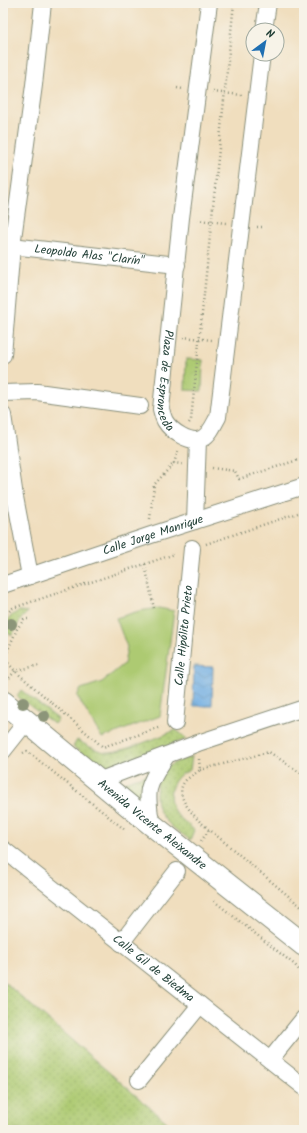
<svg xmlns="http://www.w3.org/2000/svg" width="307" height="1133" font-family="Kalam,sans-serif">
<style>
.grass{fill:url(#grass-dots);stroke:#668453}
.park{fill:url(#park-crowns);stroke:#668453}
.garden{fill:#adca72;stroke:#668453}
.water{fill:url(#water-waves);stroke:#48768c}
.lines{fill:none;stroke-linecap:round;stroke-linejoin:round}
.street-casing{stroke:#888e79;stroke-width:18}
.secondary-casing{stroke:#888e79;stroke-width:24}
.path{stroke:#888e79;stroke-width:2.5;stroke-dasharray:1 3;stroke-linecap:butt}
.street{stroke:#fff;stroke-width:16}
.secondary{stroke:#fff;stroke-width:22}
.tree{fill:#8c9579}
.labels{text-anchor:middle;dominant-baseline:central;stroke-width:3;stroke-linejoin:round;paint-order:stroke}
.street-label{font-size:12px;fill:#1f3d34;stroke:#f7f3e8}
</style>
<defs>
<pattern id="grass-dots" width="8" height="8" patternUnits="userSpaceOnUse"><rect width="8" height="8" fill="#adca72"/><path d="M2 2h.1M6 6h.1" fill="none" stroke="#94ae63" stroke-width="1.8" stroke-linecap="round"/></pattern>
<pattern id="park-crowns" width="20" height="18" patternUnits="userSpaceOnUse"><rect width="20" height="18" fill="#adca72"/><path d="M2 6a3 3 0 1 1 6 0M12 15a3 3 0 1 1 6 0" fill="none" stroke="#94ae63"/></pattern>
<pattern id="water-waves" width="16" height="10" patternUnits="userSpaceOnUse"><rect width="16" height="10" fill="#71aee3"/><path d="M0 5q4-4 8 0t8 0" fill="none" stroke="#5c8fb9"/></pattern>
</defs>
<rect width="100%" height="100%" fill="#f7f3e8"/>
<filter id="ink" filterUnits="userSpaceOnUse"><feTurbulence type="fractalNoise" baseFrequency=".025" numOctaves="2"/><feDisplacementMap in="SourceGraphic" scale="8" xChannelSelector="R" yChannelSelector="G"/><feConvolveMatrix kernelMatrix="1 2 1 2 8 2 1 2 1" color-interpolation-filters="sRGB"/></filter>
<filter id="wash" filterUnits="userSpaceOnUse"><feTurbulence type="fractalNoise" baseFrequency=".012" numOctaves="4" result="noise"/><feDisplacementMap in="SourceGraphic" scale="16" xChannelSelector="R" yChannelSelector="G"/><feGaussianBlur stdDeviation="0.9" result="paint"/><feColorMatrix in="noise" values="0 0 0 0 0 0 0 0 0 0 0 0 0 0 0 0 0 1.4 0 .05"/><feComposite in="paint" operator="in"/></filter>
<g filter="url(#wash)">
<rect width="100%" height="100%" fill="#f0debe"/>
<g class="grass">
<path d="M19,611L28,612L21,619L12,635L3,631C3,621 10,616 19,611Z"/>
<path d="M21,690L58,719L54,724L17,696Z"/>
<path d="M176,730L187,739L109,766L98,765L73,747L77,740C86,745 95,750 105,752C119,754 161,736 176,730Z"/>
<path d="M192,756L190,770C187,772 182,773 179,776C168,787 167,804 178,816C183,821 189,825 194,830L190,840C181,833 170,827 164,818C151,803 154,774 172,764C178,761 186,759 192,756Z"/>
<path d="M149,774L144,802L121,783Z"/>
<path d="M3,981L176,1130H3Z"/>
</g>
<path class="park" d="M186,359L203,360L202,391L185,390Z"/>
<path class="garden" d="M159,608L174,611L160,716L102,738L77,696L81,689L102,682L124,664L127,647L116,618L139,611Z"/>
<path class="water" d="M194,666L213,667L212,706H193Z"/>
</g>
<g filter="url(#ink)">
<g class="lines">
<g class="street-casing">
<g id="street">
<path id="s1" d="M209,3L181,218L161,409C162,413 163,417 165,421C171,431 191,445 203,438C210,434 214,424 218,417L262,54"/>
<path d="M264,30L268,3"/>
<path id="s2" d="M3,245L177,265"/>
<path d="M3,355L12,246L34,85L43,3"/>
<path d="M3,393L37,392L140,406"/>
<path d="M3,415L15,497L30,576"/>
<path d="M195,521L198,440"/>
<path id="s3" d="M3,585L151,535L304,486"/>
<path id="s4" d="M175,723L192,548"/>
<path d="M3,751L26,722"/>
<path d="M98,781L198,743L304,708"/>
<path d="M151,824C150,813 147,800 149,789C152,777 160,766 167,755"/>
<path id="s5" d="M3,849L304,1087"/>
<path d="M121,943L177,871"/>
<path d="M270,1060L304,1018"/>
<path d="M139,1080L200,1005"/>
</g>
</g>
<g class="secondary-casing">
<g id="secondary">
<path id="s6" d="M3,702L151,824L304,945"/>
</g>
</g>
<g class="path">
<path d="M177,88L183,89"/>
<path d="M213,92L242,95"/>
<path d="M197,220L226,223"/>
<path d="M257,227H263"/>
<path d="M183,337L212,340"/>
<path d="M189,423L191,420L234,3"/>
<path d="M178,451L174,463L182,464"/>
<path d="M212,468L235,471L239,479L304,458"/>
<path d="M150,519L154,485L174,463"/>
<path d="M206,544L304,511"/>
<path d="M145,564L154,609"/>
<path d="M3,616L13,608L175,554"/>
<path d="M3,657L15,671L103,747L161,727"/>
<path d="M4,659L17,629L24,619H28"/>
<path d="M4,684L15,671L40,665"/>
<path d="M23,753L27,751L124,829"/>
<path d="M199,759L200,770C195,774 189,777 185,781C174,795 190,810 198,820L304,909"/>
<path d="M200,770L269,752L304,775"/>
<path d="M201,841L210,829"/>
<path d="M214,901L295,965L304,976"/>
</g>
<use href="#street" class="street"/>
<use href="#secondary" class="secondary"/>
</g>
<g class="tree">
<circle cx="11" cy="624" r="6"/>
<circle cx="23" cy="703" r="6"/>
<circle cx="44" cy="716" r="6"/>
</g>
</g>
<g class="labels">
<g class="street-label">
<text stroke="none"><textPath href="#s2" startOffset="87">Leopoldo Alas "Clarín"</textPath></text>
<text stroke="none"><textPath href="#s1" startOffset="381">Plaza de Espronceda</textPath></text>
<text stroke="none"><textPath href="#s3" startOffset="158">Calle Jorge Manrique</textPath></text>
<text stroke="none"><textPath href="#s4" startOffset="88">Calle Hipólito Prieto</textPath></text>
<text stroke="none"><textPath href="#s6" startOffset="193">Avenida Vicente Aleixandre</textPath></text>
<text stroke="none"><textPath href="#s5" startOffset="192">Calle Gil de Biedma</textPath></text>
</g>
</g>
<rect width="307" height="1133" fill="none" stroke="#f7f3e8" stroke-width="16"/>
<g transform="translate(265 42) rotate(32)"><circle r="19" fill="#f7f3e8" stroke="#a1aaa0"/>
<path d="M0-3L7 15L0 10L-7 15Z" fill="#1f6fb2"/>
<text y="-6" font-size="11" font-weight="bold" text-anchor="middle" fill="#1f3d34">N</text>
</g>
</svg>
